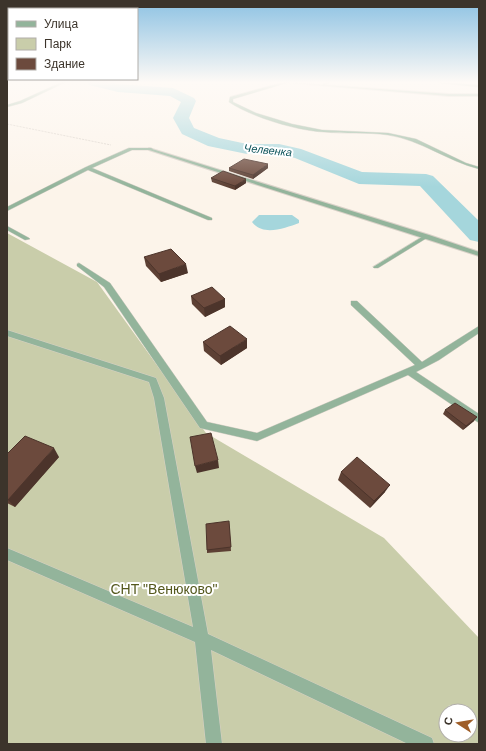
<svg xmlns="http://www.w3.org/2000/svg" width="486" height="751" font-family="Helvetica,sans-serif">
<style>
.green{fill:#c9cdaa;fill-rule:evenodd}
.water{fill:#a5d6dc}
.lines{fill:none;stroke-linecap:round;stroke-linejoin:round}
.river{fill:#a5d6dc;fill-rule:evenodd}
.lane-casing{stroke:#d9d1c8;stroke-width:1}
.street-casing{stroke:#d9d1c8;stroke-width:2}
.path{stroke:#b7afa6;stroke-width:1;stroke-dasharray:0.5 1;stroke-linecap:butt}
.lane{fill:#93b49b;fill-rule:evenodd}
.street{fill:#93b49b;fill-rule:evenodd}
.wall{fill:#5d4034}
.shaded-wall{fill:#4c342b}
.building{fill:#6c4a3d;stroke:#4c342b}
.labels{text-anchor:middle;dominant-baseline:central;stroke-width:4;stroke-linejoin:round;paint-order:stroke}
.far-water-label{font-size:11px;font-style:italic;fill:#0c535a;stroke:#fff}
.near-park-label{font-size:14px;fill:#54581d;stroke:#fff}
</style>
<rect width="100%" height="100%" fill="#fcf4ea"/>
<path class="green" d="M7,233L97,282L206,433L384,538L479,638V744H7ZM446,711H470V735H446Z"/>
<path class="water" d="M259,215H292L299,220V223C285,228 263,237 252,222Z"/>
<g class="lines">
<path class="river" d="M87,82H108L118,84L173,88L194,98L196,101L189,118L194,128L219,138L247,144H279L301,149L362,172L426,174L433,176L479,221V242L470,240L420,186L359,184L295,158L279,154H247L208,146L182,134L173,118L181,102L170,96L118,92L89,85Z"/>
<g class="lane-casing">
<g id="lane">
<path d="M62,82H66L22,103L7,107V105L20,101Z"/>
<path d="M284,82H290L233,99V102L256,113L292,124L322,130L388,133L416,139L466,163L479,167V169C447,161 421,140 388,135C367,132 345,134 324,132C298,131 251,117 229,102L230,97Z"/>
<path d="M327,82H331L323,86V84Z"/>
<path d="M437,82L479,85V87L439,83Z"/>
<path d="M129,148H151L153,149L151,150H132L92,168L212,218V220H208L88,170L7,211V207L86,167Z"/>
<path d="M7,226L29,238L30,239L25,240L7,230Z"/>
<path d="M425,235L430,236L378,268H374L373,267Z"/>
<path d="M79,263L110,283L207,422L257,433L415,365L351,305V301H357L422,362L479,326V333L439,360L416,372L479,414V423L408,375L257,441L200,428L104,287L77,266V264Z"/>
<path d="M7,330L156,378L164,398L208,634L432,738L434,744H408L211,650L222,744H206L195,642L7,560V548L193,627L154,398L149,382L7,336Z"/>
</g>
</g>
<g class="street-casing">
<g id="street">
<path d="M282,82L449,94H479V96H449Z"/>
<path d="M149,148L429,235L479,252V256L149,150Z"/>
</g>
</g>
<path class="path" d="M7,124L111,145"/>
<use href="#lane" class="lane"/>
<use href="#street" class="street"/>
</g>
<g class="wall">
<path d="M229,168H268L253,179L229,171Z"/>
<path d="M211,178L246,183L235,190L212,182Z"/>
<path d="M144,257L188,273L161,282L146,266Z"/>
<path d="M191,296L225,299V307L205,317L192,304Z"/>
<path d="M203,342L247,348L221,365L204,351Z"/>
<path d="M445,410L474,421L463,430L443,414Z"/>
<path d="M7,454L59,457L15,507L7,503Z"/>
<path d="M341,472L385,492L370,508L338,480Z"/>
<path d="M229,521L231,551L207,553V550Z"/>
</g>
<g class="shaded-wall">
<path d="M268,164V168L253,179V175Z"/>
<path d="M246,179V183L235,190V186Z"/>
<path d="M186,264L188,273L161,282L159,274Z"/>
<path d="M225,299V307L205,317L204,308Z"/>
<path d="M247,339V348L221,365L220,356Z"/>
<path d="M477,417L474,421L463,430L466,426Z"/>
<path d="M54,448L59,457L15,507L8,500Z"/>
<path d="M218,460L219,468L197,473L195,466Z"/>
<path d="M390,485L385,492L370,508L374,501Z"/>
</g>
<g class="building">
<path d="M244,159L268,164L253,175L229,168Z"/>
<path d="M223,171L246,179L235,186L211,178Z"/>
<path d="M171,249L186,264L159,274L144,257Z"/>
<path d="M212,287L225,299L204,308L191,296Z"/>
<path d="M230,326L247,339L220,356L203,342Z"/>
<path d="M455,403L477,417L466,426L445,410Z"/>
<path d="M211,433L218,460L195,466L190,437Z"/>
<path d="M25,436L54,448L8,500L7,499V454Z"/>
<path d="M357,457L390,485L374,501L341,472Z"/>
<path d="M229,521L231,547L207,550L206,524Z"/>
</g>
<linearGradient id="sky" x2="0" y2="1"><stop stop-color="#8dc2e3"/><stop offset="0.44" stop-color="#fefaf6"/><stop offset="1" stop-color="#fefaf6" stop-opacity="0"/></linearGradient>
<rect width="486" height="187" fill="url(#sky)"/>
<g class="labels">
<g class="far-water-label">
<text transform="translate(268 150) rotate(6)">Челвенка</text>
</g>
<g class="near-park-label">
<text x="164" y="589">СНТ "Венюково"</text>
</g>
</g>
<rect width="486" height="751" fill="none" stroke="#3c342b" stroke-width="16"/>
<rect x="8" y="8" width="130" height="72" fill="#ffffff" stroke="#b1aeaa"/>
<rect x="16" y="21" width="20" height="6" fill="#93b49b" stroke="#b1aeaa"/>
<text x="44" y="28" font-size="12" fill="#3c342b">Улица</text>
<rect x="16" y="38" width="20" height="12" fill="#c9cdaa" stroke="#b1aeaa"/>
<text x="44" y="48" font-size="12" fill="#3c342b">Парк</text>
<rect x="16" y="58" width="20" height="12" fill="#6c4a3d" stroke="#b1aeaa"/>
<text x="44" y="68" font-size="12" fill="#3c342b">Здание</text>
<g transform="translate(458 723) rotate(282)"><circle r="19" fill="#ffffff" stroke="#b1aeaa"/>
<path d="M0-3L7 15L0 10L-7 15Z" fill="#9f5e29"/>
<text y="-6" font-size="11" font-weight="bold" text-anchor="middle" fill="#3c342b">С</text>
</g>
</svg>
